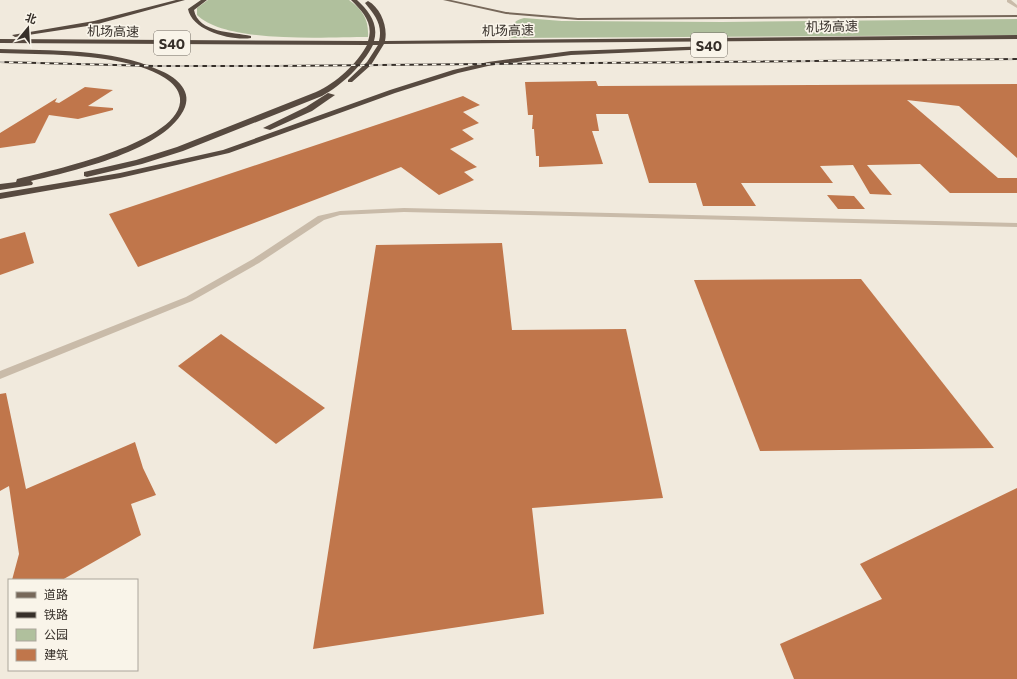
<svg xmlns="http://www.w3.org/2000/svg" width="1017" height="679" font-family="Commissioner,'Noto Sans SC',sans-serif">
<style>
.green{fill:#b0c09d}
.building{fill:#c0764b}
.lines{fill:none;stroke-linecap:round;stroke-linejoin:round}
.minor{fill:#c9bba9;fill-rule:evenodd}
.major{fill:#77685a;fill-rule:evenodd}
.highway{fill:#574a40;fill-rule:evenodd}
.rail-casing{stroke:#362f29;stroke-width:2}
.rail{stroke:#f9f4e9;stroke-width:1.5;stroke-dasharray:4.5;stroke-linecap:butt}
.labels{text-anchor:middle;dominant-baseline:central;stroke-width:3.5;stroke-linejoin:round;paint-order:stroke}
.far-street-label{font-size:13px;fill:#362f29;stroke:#f9f4e9}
.shield{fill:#f9f4e9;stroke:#706a63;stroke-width:1}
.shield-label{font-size:14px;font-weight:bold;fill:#362f29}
</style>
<rect width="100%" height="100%" fill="#f1eadd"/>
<g class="green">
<path d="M208,0H349C363,10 369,20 368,37C326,37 227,44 197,15V8Z"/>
<path d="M524,18L562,21L722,22L1017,19V35L509,38C510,27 512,21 524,18Z"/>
</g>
<g class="building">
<path d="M596,81L598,86L1017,84V158L959,106L907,100L998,178H1017V193H950L920,164L867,165L892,195L870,194L853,165L820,166L833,183H741L756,206H703L696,183H649L628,114H596L599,131H592L603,164L539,167V156H536L534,129H532L533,115H528L525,82Z"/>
<path d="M85,87L113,90L88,106L113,108V110L78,119L49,115L35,143L0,148V133L57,98L55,102L59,103Z"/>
<path d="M463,96L480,105L463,112L479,123L462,130L474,139L450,149L477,167L464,172L474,180L439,195L401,167L138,267L109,214Z"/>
<path d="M827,195L854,196L865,209H838Z"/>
<path d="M25,232L34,263L0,275V239Z"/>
<path d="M502,243L512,330L626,329L663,498L532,508L544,614L313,649L376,245Z"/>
<path d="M861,279L994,448L760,451L694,280Z"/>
<path d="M221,334L325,408L276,444L178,366Z"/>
<path d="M6,393L26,489L135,442L143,468L156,495L131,504L141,535L62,580H12L19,554L9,486L0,491V394Z"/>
<path d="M1017,488V679H794L780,644L882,599L860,564Z"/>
</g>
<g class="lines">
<g class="minor">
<path d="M1007,0H1011L1017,5V8L1007,2Z"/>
<path d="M404,208L1017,223V227L404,212L340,215L324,220L259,263L192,301L0,379V371L186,297L253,259L318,216L340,211Z"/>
</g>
<path class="major" d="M443,0H451L506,12L578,18L1017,15V17L578,20L506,14Z"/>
<g class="highway">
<path d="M176,0H185L94,25L15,37L12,35L94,21Z"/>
<path d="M201,0H207L194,10C198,33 233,32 251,36V38C232,41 192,31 188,9Z"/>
<path d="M351,0H357C369,11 379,24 374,41H379C383,25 375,15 365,3L368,1C381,8 388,27 385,41L1017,35V39L384,44L371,65L352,82H348V80L367,62L378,45H373C363,65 342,85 322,96L183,151L142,164L87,177L84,176V172L136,160L177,147L316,92C336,83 357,64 367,45L0,43V39L368,41C374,23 363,12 351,0Z"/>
<path d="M711,46L713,47V49L571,55L488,66L458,73L395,93L229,153L120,178L0,199V193L120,173L223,150L390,90L453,70L488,62L571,51Z"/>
<path d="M0,49C51,51 111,48 159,70C174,76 192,89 185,107C168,150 73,171 31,181L33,183L32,185L0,190V184L16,182L17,179C49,171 185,142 180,98C178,81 155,72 141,67C96,53 47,55 0,53Z"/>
<path d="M328,93L335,95L312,111L270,130L263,128L306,107Z"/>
</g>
<g class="rail-casing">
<path id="rail" d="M0,62L154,66H277L1017,59"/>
</g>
<use href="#rail" class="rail"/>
</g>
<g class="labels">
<g class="far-street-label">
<text transform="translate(832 26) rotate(-1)">机场高速</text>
<text transform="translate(508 30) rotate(-1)">机场高速</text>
<text transform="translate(113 31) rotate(1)">机场高速</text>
</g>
<g class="shield">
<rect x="154" y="31" width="36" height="24" rx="3"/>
<rect x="691" y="33" width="36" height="24" rx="3"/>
</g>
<g class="shield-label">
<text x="172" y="43">S40</text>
<text x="709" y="45">S40</text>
</g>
</g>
<rect x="8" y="579" width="130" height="92" fill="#f9f4e9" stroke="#aba59c"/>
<rect x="16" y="592" width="20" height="6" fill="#77685a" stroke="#aba59c"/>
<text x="44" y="599" font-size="12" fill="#362f29">道路</text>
<rect x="16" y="612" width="20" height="6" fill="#362f29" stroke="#aba59c"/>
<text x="44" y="619" font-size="12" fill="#362f29">铁路</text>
<rect x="16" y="629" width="20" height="12" fill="#b0c09d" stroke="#aba59c"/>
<text x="44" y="639" font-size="12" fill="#362f29">公园</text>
<rect x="16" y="649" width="20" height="12" fill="#c0764b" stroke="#aba59c"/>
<text x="44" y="659" font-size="12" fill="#362f29">建筑</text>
<g transform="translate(28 28) rotate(18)" stroke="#f9f4e9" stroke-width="3" paint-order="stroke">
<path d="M0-3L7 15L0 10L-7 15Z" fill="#362f29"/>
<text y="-6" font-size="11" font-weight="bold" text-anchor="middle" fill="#362f29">北</text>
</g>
</svg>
